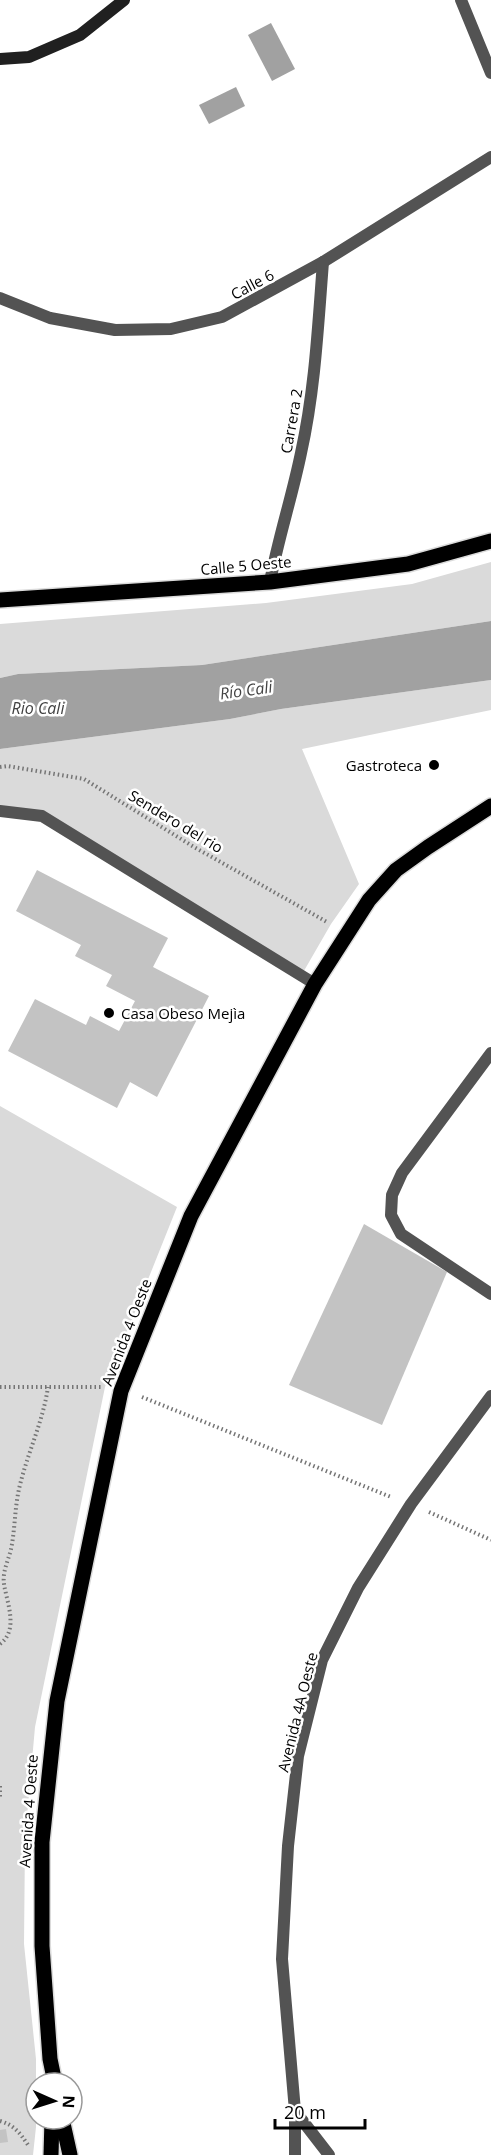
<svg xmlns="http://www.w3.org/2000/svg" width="491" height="2155" font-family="'Open Sans',sans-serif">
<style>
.green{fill:#dadada}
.water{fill:#a1a1a1}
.building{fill:#c3c3c3}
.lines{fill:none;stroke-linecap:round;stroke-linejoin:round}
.primary-casing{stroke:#dbdbdb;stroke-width:18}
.path{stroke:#757575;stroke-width:4;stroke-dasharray:1.5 3;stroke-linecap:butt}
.lane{stroke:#535353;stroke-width:12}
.street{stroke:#535353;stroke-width:12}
.secondary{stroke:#202020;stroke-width:12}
.primary{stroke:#000;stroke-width:15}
.poi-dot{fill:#000;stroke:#fff;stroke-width:2}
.labels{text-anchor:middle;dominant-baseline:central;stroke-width:5;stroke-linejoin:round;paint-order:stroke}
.street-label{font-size:15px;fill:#000;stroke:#fff}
.poi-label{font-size:15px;fill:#000;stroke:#fff;text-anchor:end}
.water-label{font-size:16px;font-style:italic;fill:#424242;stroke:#fff}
</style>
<rect width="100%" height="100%" fill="#fff"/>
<g class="green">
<path d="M491,562V621L202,665L18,674L0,678V624L266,603L412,584Z"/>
<path d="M491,680V710L302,749L359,884L331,924L301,976L42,816L0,811V749L230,719L281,709Z"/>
<path d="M0,1106L177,1207L105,1387L35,1727L25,1839L24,1944L36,2059V2127L33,2155H0Z"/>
</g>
<g class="water">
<path d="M271,23L295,69L272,81L248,35Z"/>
<path d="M236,87L245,106L209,124L199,105Z"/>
<path d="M491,621V680L281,709L230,719L0,749V678L18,674L202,665Z"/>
</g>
<g class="building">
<path d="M37,870L168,938L153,967L209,996L157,1097L130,1082L117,1108L8,1051L35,999L86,1025L90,1016L119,1031L135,1001L106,986L112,975L75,956L81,945L16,911Z"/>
<path d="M364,1224L447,1272L382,1425L289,1385Z"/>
<path d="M6,2129L8,2142L0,2143V2130Z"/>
</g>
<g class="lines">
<g class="primary-casing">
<g id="primary">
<path d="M0,600L270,582L408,564L491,541"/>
<path d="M55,2083L50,2059L42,1946V1842L57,1701L121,1391L191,1216L315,984L369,900L396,870L428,847L491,806"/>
<path d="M62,2119L70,2155"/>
<path d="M51,2155L52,2119"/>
</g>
</g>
<g class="path">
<path d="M0,767L8,766L84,779L194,847L327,922"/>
<path d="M0,1387H101"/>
<path d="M142,1397L391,1497"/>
<path d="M429,1512L491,1540"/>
<path d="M0,1644C19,1630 7,1603 4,1584C2,1570 10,1558 12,1544C15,1526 15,1507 19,1489C27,1454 43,1422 48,1387"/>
<path d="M0,1786V1797"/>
<path d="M0,2121C14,2125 20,2133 28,2145"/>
</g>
<path class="lane" d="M491,1053L402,1173L392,1195L391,1215L401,1234L491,1294"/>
<g class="street">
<path d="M461,0L491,73"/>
<path d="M0,298L50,318L115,330L171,329L222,317L323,262L491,157"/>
<path d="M270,582C278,539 292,497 301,453C315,390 318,326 323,262"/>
<path d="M0,811L42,816L315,984"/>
<path d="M295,2111L329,2155"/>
<path d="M295,2155V2111L282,1959L288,1846L298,1756L322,1660L358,1588L411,1504L491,1396"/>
</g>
<path class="secondary" d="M0,59L29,57L80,35L124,0"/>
<use href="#primary" class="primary"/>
</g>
<g class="poi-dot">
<circle cx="434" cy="765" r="6"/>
<circle cx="109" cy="1013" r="6"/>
</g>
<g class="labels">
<g class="street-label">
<text transform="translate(252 284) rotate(-28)">Calle 6</text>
<text transform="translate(291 421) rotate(-80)">Carrera 2</text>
<text transform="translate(246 565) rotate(-5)">Calle 5 Oeste</text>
<text transform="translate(176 821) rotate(31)">Sendero del rio</text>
<text transform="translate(126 1332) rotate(-69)">Avenida 4 Oeste</text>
<text transform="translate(297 1712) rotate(-76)">Avenida 4A Oeste</text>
<text transform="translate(28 1811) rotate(-86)">Avenida 4 Oeste</text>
</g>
<g class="poi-label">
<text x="422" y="765">Gastroteca</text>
<text x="121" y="1013" text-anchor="start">Casa Obeso Mejìa</text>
</g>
<g class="water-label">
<text transform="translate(246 690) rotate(-8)">Río Cali</text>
<text x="38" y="708">Rio Cali</text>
</g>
</g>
<g transform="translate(54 2101) rotate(93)"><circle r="28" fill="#ffffff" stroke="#999999" stroke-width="1.5"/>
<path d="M0-4.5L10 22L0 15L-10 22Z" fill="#000000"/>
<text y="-9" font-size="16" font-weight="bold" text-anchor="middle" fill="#000000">N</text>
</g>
<path d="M275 2119v9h90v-9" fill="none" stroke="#000000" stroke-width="3"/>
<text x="284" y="2119" font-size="18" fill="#000000" stroke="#ffffff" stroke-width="4.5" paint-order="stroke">20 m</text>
</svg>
